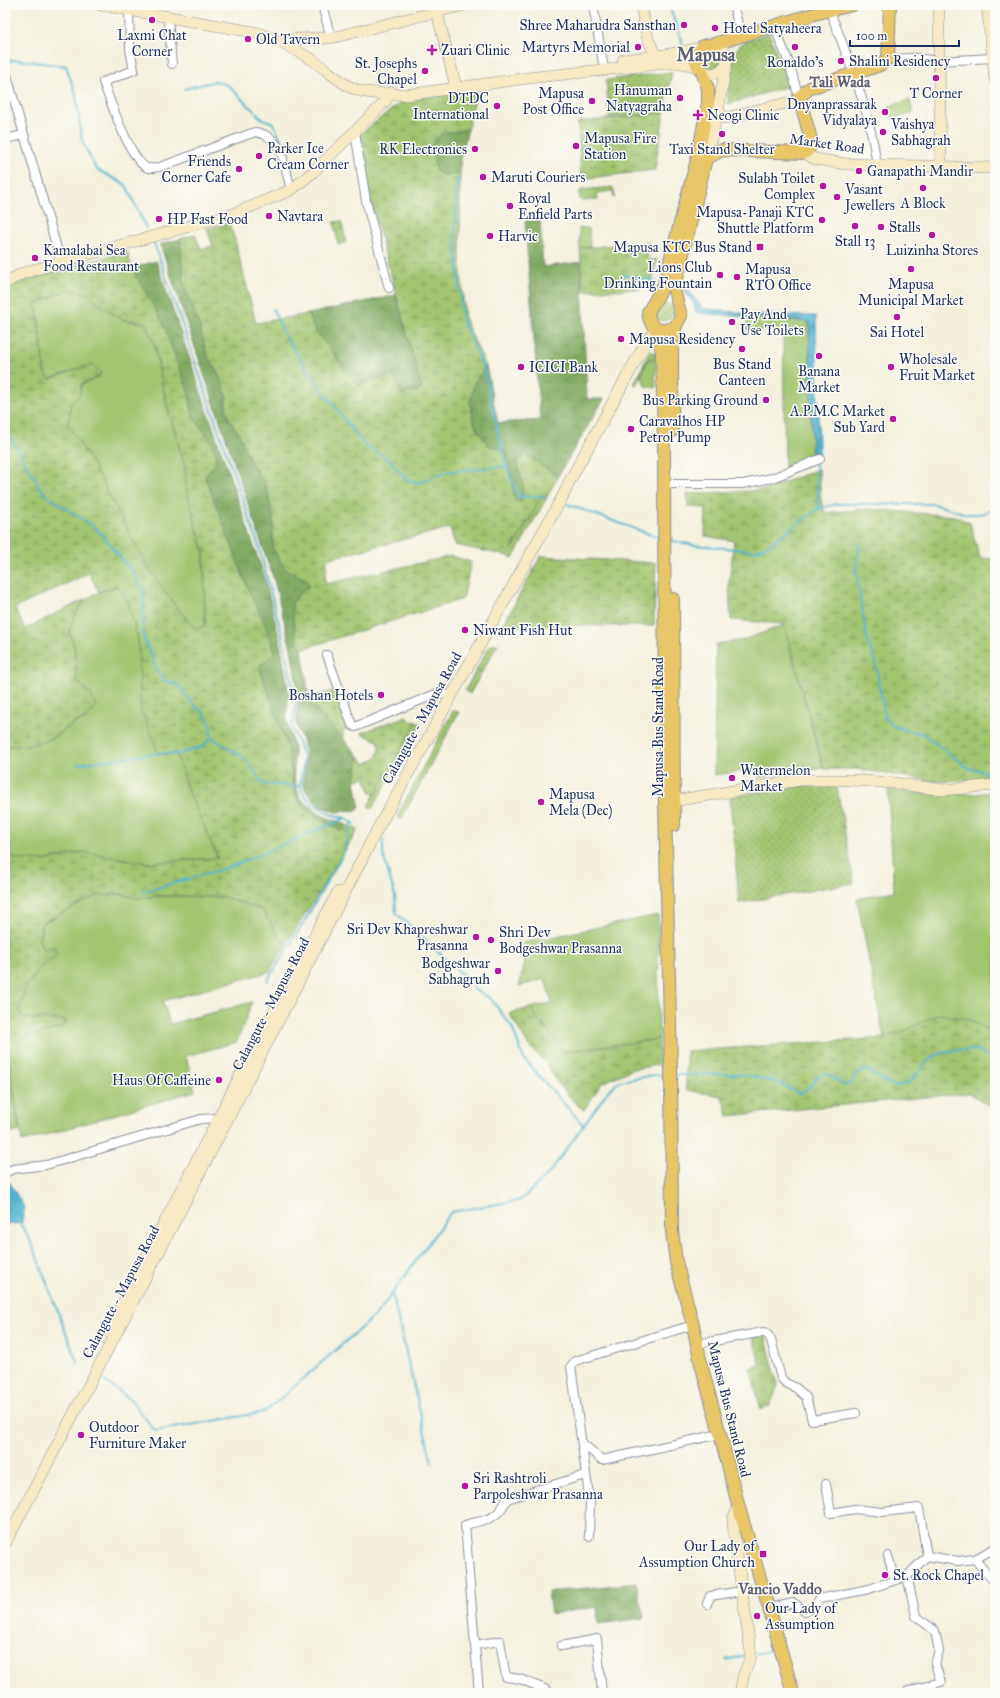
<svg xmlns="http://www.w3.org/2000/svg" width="1000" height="1698" font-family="'IM FELL Great Primer',serif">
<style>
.grass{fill:#a3c56f;stroke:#5f7a66}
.forest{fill:url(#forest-crowns);stroke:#4e6c60}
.wetland{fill:url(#wetland-marsh);stroke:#5f7a66;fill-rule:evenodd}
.park{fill:url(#park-dots);stroke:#5f7a66}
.garden{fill:url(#garden-furrows);stroke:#5f7a66}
.water{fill:url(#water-ripples);stroke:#367196}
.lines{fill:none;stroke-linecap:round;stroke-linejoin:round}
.stream{stroke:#50b3cf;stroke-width:2}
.street-casing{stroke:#88909e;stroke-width:10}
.secondary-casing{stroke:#88909e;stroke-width:12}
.primary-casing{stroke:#88909e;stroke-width:14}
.street{stroke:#fff;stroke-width:8}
.secondary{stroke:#f6e9c3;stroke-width:11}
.primary{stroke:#e9c769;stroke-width:12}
.poi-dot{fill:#b5179e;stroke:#fdfcf7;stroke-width:1.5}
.labels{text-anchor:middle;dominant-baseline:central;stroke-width:3;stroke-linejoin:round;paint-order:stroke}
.poi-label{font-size:14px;fill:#1b2f5e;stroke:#fdfcf7;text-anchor:start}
.street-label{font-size:14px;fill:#1b2f5e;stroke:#fdfcf7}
.neighbourhood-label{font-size:15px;font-weight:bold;fill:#606073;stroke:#fdfcf7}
.district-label{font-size:18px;font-weight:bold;fill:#606073;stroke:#fdfcf7}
</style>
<defs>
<pattern id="forest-crowns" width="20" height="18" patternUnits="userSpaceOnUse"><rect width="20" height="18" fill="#82aa62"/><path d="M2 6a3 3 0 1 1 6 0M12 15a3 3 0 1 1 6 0" fill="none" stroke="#6a8b54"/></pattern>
<pattern id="wetland-marsh" width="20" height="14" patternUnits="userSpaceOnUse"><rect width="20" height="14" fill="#a3c56f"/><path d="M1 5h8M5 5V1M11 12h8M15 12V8" fill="none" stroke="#84a05e"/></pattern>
<pattern id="park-dots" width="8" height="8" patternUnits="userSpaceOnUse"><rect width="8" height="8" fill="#a3c56f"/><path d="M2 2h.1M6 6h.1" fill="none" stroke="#84a05e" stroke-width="1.8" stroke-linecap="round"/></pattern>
<pattern id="garden-furrows" width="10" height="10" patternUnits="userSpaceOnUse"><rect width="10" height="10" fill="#a3c56f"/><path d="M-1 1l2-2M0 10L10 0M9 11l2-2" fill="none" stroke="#84a05e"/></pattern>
<pattern id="water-ripples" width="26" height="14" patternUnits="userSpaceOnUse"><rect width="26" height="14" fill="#50b3cf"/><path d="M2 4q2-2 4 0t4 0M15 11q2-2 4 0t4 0" fill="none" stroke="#4292ab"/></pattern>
</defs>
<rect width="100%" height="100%" fill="#fdfcf7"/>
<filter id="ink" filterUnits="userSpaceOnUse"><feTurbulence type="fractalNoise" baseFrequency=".025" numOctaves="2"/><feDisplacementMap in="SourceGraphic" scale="8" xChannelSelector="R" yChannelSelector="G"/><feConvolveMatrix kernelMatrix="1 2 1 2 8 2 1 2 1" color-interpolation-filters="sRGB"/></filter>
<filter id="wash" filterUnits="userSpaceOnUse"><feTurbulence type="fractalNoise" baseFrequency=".012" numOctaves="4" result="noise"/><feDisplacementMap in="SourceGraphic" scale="16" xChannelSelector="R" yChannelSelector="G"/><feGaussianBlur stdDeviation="0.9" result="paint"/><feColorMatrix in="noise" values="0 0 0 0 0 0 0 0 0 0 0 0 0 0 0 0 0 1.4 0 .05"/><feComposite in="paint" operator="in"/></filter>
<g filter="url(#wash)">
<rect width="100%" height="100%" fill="#f4f0dd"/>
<g class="grass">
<path d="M910,100L913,113L893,119L889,106Z"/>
<path d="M613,187L615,197L614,198L613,191L597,193L598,199L582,201L580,199L579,192L581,190Z"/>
<path d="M579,228H587L589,229L590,247L580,248Z"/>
<path d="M68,289L88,294L100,305L124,320L145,323L154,343L165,398L185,467L186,486L196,526L204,552L205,626L196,629L177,608L147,566L92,463L67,424L71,403L80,395L81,385L100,376L91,364L50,379L45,373L36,304Z"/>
<path d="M747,318L809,322L812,457L785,468L783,333L780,330H747Z"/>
<path d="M649,358L656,361L655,388L645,386L641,375Z"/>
<path d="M117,586L128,602L138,638L140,673L177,755L187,789L218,858L148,863L83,852L43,861L15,859L5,847V746C19,746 34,745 48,740C62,734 69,723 86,719L91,694L76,681C77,663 76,648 69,632C80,598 85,597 117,586Z"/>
<path d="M784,625L823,768L759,777L758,769L714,775L716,644L743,640Z"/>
<path d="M888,790C923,794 959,796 995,792V1034L968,1019L904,1031L884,1038L857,899L894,891Z"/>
<path d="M121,894L137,898L159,896L224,897L262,910L285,946L269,972L163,1001L170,1024L252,1002L237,1042L186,1056L195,1091L22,1142L6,1043L63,1027L65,1021L23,1018L19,1009L25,989L43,964L57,955L43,949L39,941L42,923L95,896Z"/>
<path d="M658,915L659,1039L564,1052L530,1008L552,1003L545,979L519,986L525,961L522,943Z"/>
</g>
<g class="forest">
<path d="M273,5H315L283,11L275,10Z"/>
<path d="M468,129L460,160V174L443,175L436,171L431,145L440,134Z"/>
<path d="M540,220L543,267L581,262L587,399H604L558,476L546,469L517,461L523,485L522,503L514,498L511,475L505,451L488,445L475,426L470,403L474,383L486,366L498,423L540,420L525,221Z"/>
<path d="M180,239L183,261L207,355L219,375L226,394V410L229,418L240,436L250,461L266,485L273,517V549L285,569L307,580L309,587L301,592L292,603C293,618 294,636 302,649L309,697L312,705L359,756L355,781L360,808L357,811L350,810L336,812L319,806L307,792L303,784L306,757L302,739L296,723L299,697L291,649L274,580L160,244Z"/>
<path d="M156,261L264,576L280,642L289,695L286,719L294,747V777L300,798L321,815L346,825L341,831L319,819L301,805L294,790L288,750L259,667L265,624L248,589L205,476L216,463L209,438L193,417L189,394L179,368L132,268Z"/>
<path d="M396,295L422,389L402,395L393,375L358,386L313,327L308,314Z"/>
<path d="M636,1583L645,1618L598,1624L597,1607L551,1614L548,1592Z"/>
</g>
<g class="wetland">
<path d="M474,90L476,94L468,129L441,134L431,145L436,171L443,175L460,174V260L465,320L486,366L474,383L470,403L475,426L488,445L505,451L511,475L514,497L521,503L523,485L517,461L526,455L558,476L546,499H541L508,556L455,545L450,528L327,559L325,584L452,556L471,562L463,599L302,649C294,636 293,618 292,603L301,592L309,586L307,580L285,569L273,549V517L266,485L250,461L240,436L229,418L226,410V394L219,375L207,355L199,324L184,284L180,239L195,234L201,249L213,246L207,229L229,223L235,240L256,323L308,314L313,327L358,386L393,375L402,395L422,389L371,202L359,135L405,99Z"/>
<path d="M664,113L655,170L581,179L578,122Z"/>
<path d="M649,242L647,259L657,260L651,284L640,289L583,291L580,248Z"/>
<path d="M127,251L132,268L163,323L189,394L193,417L209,438L216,454V463L205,476L248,589L265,624L275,652L259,667L288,750L294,790L301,805L319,819L341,831L346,825L358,830L285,946L262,910L224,897L159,896L137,898L121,894L96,896L42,923L39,941L43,949L54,947L57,955L43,964L25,989L19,1009L23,1018L66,1020L63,1027L6,1043L19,1131L5,1135V847L15,859L43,861L83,852L148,863L218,858L187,789L177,755L159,754L141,710L138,638L128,602L117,586L99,592L89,573L15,608L25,629L85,599L75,615L69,632C76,648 77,663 76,681L91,694L96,707L86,719L75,722L49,740L22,746H5V289L27,280ZM68,289L88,294L100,305L124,320L145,323L154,343L165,398L185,467L186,486L196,526L204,552L205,626L196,629L177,608L147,566L92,463L68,424L71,403L80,395L81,385L100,376V372L91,364L50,379L45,373L36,304Z"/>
<path d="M819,469L821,500L825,513L868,509L954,516L970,523L980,558L995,559V779L937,782L856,769H824L784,624L731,620L729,583L734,541L705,536L706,508L688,507L687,494L764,490Z"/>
<path d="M541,556L656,563L654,626L503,625Z"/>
<path d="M334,691L348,727L343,732V739L312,705L309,697Z"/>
<path d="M406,716L410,721L417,722L375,795L370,791L365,777L355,781L359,756L365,764C377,758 380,757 379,742L361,733Z"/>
<path d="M530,1008L564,1052L659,1039V1065L633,1069L602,1083L584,1110L576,1104L557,1082L545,1062L528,1045L509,1013Z"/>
<path d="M939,1014L968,1019L995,1034V1109L969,1093L728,1116L722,1096L686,1090V1051L884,1038L904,1031Z"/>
<path d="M765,1335L778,1385L770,1406L761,1410L750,1368L760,1365L753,1336Z"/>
</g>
<g class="park">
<path d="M769,33L789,86L728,104C729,87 728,52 743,43C750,38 761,36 769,33Z"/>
<path d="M672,72L664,113L609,118L606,80Z"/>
<path d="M491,644H498L482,672L476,670Z"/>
<path d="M811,784L837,788L854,883L739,903L730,797Z"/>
</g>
<g class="garden">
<circle cx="712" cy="59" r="10"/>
<path d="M342,221L346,242L338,245L334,222Z"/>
<circle cx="664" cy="312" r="9"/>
<path d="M650,351L656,353V361L649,358L636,385L634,384Z"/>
<path d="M541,498L546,499L513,558L508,556Z"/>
<path d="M476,670L482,672L470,694L465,691Z"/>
<path d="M453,711L459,712L401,820L397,816Z"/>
<path d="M417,722L421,724L372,809L368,806Z"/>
</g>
<g class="water">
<path d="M682,282L702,308L749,314L816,316L819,454L812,457L809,322L697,313L691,300L683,290Z"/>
<path d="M8,1180L24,1207L22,1223L5,1225V1183Z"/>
</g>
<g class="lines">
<g class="stream">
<path d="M669,5L683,45"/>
<path d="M5,61L18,60L66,66L76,95L82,141L96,169L126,185L146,228"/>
<path d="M184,89L216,81L229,86L261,118L273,123L282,142L292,175"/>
<path d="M457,178L455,233L462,320L483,367L506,466L519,497L545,496"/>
<path d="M154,243L259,547L283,640L296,704L292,727L304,758L300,786L304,795L313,804L330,814L345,818L355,824"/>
<path d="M624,275L656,281"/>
<path d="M273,309L283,332L308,371L364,445L388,459L407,480L419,483L446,472L506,466"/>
<path d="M5,429L44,494L96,528L135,575L144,593L143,636L156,668L163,680L178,685L194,705L202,711L210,723L211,737L247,760L263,784L300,786"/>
<path d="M816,464L818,509"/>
<path d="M567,504L660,538"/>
<path d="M668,540L694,545L755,551L768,545L818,509L837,504H934L966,514H981L995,509"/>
<path d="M860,544L856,571L867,640L875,660L885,718L895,727L923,734L968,768L987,772L988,781"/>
<path d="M77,764L161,753L179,754L204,746L211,737"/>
<path d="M990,789L995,819"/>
<path d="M383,839V854L395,896L396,913L467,979L475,990L490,998L512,1027L524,1059L584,1126"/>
<path d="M143,892L233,866L345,818"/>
<path d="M267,981L301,927L342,856L352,823"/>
<path d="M675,1075L739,1074L777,1082L799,1094L810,1087L816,1078L823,1074H828L844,1086L851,1084L857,1073L867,1070C877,1075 888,1087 899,1086C916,1083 920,1068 931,1058C939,1051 972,1047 981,1052C988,1056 992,1061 995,1068"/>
<path d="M20,1222L32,1244L78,1364"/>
<path d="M392,1293L432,1463"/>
<path d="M103,1380L130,1399L155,1431L265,1412L378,1313L451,1212L521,1200L550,1172L608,1091L620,1081L655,1075H666"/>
<path d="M755,1654L776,1649"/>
<path d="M726,1660L746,1655"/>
</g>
</g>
</g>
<g filter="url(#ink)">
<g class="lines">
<g class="street-casing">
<g id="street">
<path d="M322,5L331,38"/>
<path d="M733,5L741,35"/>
<path d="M129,11L130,49L134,70L103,82C110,99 131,164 148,168C151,169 157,167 160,167L255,132C284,136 284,166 291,190"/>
<path d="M594,11L603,63"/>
<path d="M830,11C848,59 869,108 876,159"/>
<path d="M168,18L172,64"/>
<path d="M774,26L789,63L799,97"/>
<path d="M888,59L915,58L939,61L992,58"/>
<path d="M5,69L61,262"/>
<path d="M355,132L366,201L389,288"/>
<path d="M5,139L24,135"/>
<path d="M672,484H743L772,478L820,459"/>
<path d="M327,655L352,725L355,727L438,693L446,694L451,697"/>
<path d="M5,1173L13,1169L46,1165L201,1119L218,1118L222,1119"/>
<path d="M697,1344L764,1332L768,1335L771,1340L781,1378L786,1383L796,1388L806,1397L812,1420L856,1413"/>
<path d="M582,1443L602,1460L720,1434"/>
<path d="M826,1484L831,1513L855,1509L882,1512L919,1508L927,1556"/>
<path d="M589,1536L590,1503L571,1366L575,1361L693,1325"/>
<path d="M888,1556L895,1580"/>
<path d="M975,1559L995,1548"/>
<path d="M907,1576L916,1616L935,1631L939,1651L935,1664L941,1682L908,1691"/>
<path d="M707,1604L710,1596L742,1591"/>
<path d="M769,1608L794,1603L804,1611L813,1609L819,1599L869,1589L907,1576L927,1556L958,1561L975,1559L986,1573L995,1582"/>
<path d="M475,1645L479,1693"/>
<path d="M561,1646L597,1639L602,1693"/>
<path d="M548,1693L547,1690L520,1679L506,1677L500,1641L475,1645L465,1525C486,1519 497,1521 507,1499L585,1475"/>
</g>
</g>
<g class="secondary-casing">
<g id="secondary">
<path d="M101,5L259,33C277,40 294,49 311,59C327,69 340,84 357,90C371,95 391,93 406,95L528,78L667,63H682L698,67"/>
<path d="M435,5L456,87"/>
<path d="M641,5L648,39L656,56"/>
<path d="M939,5V61L941,167"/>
<path d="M987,5L995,79"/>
<path d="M280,41L293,39L331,38L464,5"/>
<path d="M623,60L665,55L701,48"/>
<path d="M702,71C712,76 719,74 725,66"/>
<path d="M718,111L725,118L786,103H797L801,107"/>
<path d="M804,153L815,159L846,164L995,168"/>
<path d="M706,159L718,111L727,60C726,52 723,46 714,44"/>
<path d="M5,283L23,273L61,262L233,214L291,190L313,172L347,139L385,102L391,92"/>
<path d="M667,802L800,780H851L894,783L942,790L995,785"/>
<path d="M108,1332L243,1070L338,892"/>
<path d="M739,1508L733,1518L734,1534L751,1655L743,1677L740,1693"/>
<path d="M5,1544L159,1252L378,828L564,494L569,482L645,344L656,329"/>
</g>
</g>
<g class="primary-casing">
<g id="primary">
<path d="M852,5L814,14L714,44L703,46L697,54L696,61L698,67L702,71L708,89V103L697,160L663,287L648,312C650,329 659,334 675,327L681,316L674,290L706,159L722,150L804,153L807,151L812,143L799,97L810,88L880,65L888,59L890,5"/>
<path d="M656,329L662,351L664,441L665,802L671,1069L672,1231L676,1262L693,1325L701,1364L720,1434L739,1508L769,1608L793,1693"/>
<path d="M672,431V348L675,327"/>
<path d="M673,599L674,825"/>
</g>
</g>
<use href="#street" class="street"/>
<use href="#secondary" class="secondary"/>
<use href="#primary" class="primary"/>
</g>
</g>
<g class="poi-dot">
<circle cx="152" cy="20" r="4"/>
<circle cx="684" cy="25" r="4"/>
<circle cx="715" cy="28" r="4"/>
<circle cx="248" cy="39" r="4"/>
<circle cx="638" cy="47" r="4"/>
<circle cx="795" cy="47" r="4"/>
<path d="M430 44h4v4h4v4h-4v4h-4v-4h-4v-4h4z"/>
<circle cx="841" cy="61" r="4"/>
<circle cx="425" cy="71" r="4"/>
<circle cx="936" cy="78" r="4"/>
<circle cx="680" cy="98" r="4"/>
<circle cx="592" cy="101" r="4"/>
<circle cx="497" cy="106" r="4"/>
<circle cx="885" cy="112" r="4"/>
<path d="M696 109h4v4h4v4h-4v4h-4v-4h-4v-4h4z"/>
<circle cx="883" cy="132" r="4"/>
<circle cx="722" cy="134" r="4"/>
<circle cx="576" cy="146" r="4"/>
<circle cx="475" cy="149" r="4"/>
<circle cx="259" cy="156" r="4"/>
<circle cx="239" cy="169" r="4"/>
<circle cx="859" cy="171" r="4"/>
<circle cx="483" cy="177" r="4"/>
<circle cx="823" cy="186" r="4"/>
<circle cx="923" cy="188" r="4"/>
<circle cx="837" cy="197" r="4"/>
<circle cx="510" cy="206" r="4"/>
<circle cx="269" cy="216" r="4"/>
<circle cx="159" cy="219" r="4"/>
<circle cx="822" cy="220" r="4"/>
<circle cx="855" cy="226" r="4"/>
<circle cx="881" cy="227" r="4"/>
<circle cx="932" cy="235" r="4"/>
<circle cx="490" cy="236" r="4"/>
<rect x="756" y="243" width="8" height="8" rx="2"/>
<circle cx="35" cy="258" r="4"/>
<circle cx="911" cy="269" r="4"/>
<circle cx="720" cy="275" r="4"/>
<circle cx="737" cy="277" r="4"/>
<circle cx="897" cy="317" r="4"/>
<circle cx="732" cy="322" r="4"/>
<circle cx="621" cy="339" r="4"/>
<circle cx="742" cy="349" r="4"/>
<circle cx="819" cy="356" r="4"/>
<circle cx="521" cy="367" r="4"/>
<circle cx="891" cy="367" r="4"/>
<circle cx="766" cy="400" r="4"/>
<circle cx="893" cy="419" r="4"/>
<circle cx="631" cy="429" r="4"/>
<circle cx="465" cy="630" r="4"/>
<circle cx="381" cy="695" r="4"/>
<circle cx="732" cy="778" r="4"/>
<circle cx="541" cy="802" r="4"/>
<circle cx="476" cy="937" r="4"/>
<circle cx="491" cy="940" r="4"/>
<circle cx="498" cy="971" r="4"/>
<circle cx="219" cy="1080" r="4"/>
<circle cx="81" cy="1435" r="4"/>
<circle cx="465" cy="1486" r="4"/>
<rect x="759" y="1550" width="8" height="8" rx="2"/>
<circle cx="885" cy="1575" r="4"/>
<circle cx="757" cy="1616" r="4"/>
</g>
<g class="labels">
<g class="poi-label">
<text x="676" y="25" text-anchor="end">Shree Maharudra Sansthan</text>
<text x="723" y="28">Hotel Satyaheera</text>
<text x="152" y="35" text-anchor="middle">Laxmi Chat<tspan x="152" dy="16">Corner</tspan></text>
<text x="256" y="39">Old Tavern</text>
<text x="630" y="47" text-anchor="end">Martyrs Memorial</text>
<text x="441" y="50">Zuari Clinic</text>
<text x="849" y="61">Shalini Residency</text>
<text x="795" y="62" text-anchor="middle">Ronaldo's</text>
<text x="417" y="63" text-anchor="end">St. Josephs<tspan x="417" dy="16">Chapel</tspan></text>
<text x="672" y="90" text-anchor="end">Hanuman<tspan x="672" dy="16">Natyagraha</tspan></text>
<text x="584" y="93" text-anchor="end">Mapusa<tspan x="584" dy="16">Post Office</tspan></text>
<text x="936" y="93" text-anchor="middle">T Corner</text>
<text x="489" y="98" text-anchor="end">DTDC<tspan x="489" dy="16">International</tspan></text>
<text x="877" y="104" text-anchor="end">Dnyanprassarak<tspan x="877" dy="16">Vidyalaya</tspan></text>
<text x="707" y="115">Neogi Clinic</text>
<text x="891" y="124">Vaishya<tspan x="891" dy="16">Sabhagrah</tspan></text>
<text x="584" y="138">Mapusa Fire<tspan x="584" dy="16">Station</tspan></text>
<text x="267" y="148">Parker Ice<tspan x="267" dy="16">Cream Corner</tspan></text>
<text x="467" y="149" text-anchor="end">RK Electronics</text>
<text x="722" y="149" text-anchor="middle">Taxi Stand Shelter</text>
<text x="231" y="161" text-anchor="end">Friends<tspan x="231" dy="16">Corner Cafe</tspan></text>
<text x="867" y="171">Ganapathi Mandir</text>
<text x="491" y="177">Maruti Couriers</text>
<text x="815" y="178" text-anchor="end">Sulabh Toilet<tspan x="815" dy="16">Complex</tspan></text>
<text x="845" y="189">Vasant<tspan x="845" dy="16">Jewellers</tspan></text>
<text x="518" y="198">Royal<tspan x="518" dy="16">Enfield Parts</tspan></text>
<text x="923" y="203" text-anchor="middle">A Block</text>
<text x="814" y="212" text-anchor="end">Mapusa-Panaji KTC<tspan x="814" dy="16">Shuttle Platform</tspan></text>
<text x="277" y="216">Navtara</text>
<text x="167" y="219">HP Fast Food</text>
<text x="889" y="227">Stalls</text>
<text x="498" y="236">Harvic</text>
<text x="855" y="241" text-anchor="middle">Stall 13</text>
<text x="752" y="247" text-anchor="end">Mapusa KTC Bus Stand</text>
<text x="43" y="250">Kamalabai Sea<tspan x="43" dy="16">Food Restaurant</tspan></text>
<text x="932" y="250" text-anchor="middle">Luizinha Stores</text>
<text x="712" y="267" text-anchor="end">Lions Club<tspan x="712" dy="16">Drinking Fountain</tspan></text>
<text x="745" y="269">Mapusa<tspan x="745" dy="16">RTO Office</tspan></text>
<text x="911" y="284" text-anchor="middle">Mapusa<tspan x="911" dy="16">Municipal Market</tspan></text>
<text x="740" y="314">Pay And<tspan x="740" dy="16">Use Toilets</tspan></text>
<text x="897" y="332" text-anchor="middle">Sai Hotel</text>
<text x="629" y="339">Mapusa Residency</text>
<text x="899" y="359">Wholesale<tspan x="899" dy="16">Fruit Market</tspan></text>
<text x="742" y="364" text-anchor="middle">Bus Stand<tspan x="742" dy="16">Canteen</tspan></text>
<text x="529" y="367">ICICI Bank</text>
<text x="819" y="371" text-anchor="middle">Banana<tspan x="819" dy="16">Market</tspan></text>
<text x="758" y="400" text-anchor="end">Bus Parking Ground</text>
<text x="885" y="411" text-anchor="end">A.P.M.C Market<tspan x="885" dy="16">Sub Yard</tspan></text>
<text x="639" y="421">Caravalhos HP<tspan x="639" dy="16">Petrol Pump</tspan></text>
<text x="473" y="630">Niwant Fish Hut</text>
<text x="373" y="695" text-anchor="end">Boshan Hotels</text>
<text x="740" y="770">Watermelon<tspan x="740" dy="16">Market</tspan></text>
<text x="549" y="794">Mapusa<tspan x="549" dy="16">Mela (Dec)</tspan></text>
<text x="468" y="929" text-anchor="end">Sri Dev Khapreshwar<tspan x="468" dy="16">Prasanna</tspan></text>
<text x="499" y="932">Shri Dev<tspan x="499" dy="16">Bodgeshwar Prasanna</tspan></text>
<text x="490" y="963" text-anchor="end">Bodgeshwar<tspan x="490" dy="16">Sabhagruh</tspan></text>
<text x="211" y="1080" text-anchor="end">Haus Of Caffeine</text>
<text x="89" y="1427">Outdoor<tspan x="89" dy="16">Furniture Maker</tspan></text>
<text x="473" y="1478">Sri Rashtroli<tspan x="473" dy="16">Parpoleshwar Prasanna</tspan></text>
<text x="755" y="1546" text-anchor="end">Our Lady of<tspan x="755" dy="16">Assumption Church</tspan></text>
<text x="893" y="1575">St. Rock Chapel</text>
<text x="765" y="1608">Our Lady of<tspan x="765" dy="16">Assumption</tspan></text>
</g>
<g class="street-label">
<text transform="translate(827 144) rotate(8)">Market Road</text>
<text transform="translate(422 718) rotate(-61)">Calangute - Mapusa Road</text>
<text transform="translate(658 727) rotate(-90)">Mapusa Bus Stand Road</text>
<text transform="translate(271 1004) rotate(-62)">Calangute - Mapusa Road</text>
<text transform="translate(121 1292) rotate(-62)">Calangute - Mapusa Road</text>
<text transform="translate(729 1409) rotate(76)">Mapusa Bus Stand Road</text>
</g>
<g class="neighbourhood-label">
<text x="840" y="82">Tali Wada</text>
<text x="780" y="1589">Vancio Vaddo</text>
</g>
<g class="district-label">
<text x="706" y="55">Mapusa</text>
</g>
</g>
<rect width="1000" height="1698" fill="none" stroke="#fdfcf7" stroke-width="20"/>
<path d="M850 40v6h109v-6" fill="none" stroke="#1b2f5e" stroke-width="2"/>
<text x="856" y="40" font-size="12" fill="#1b2f5e" stroke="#fdfcf7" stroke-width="3" paint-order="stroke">100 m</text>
</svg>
